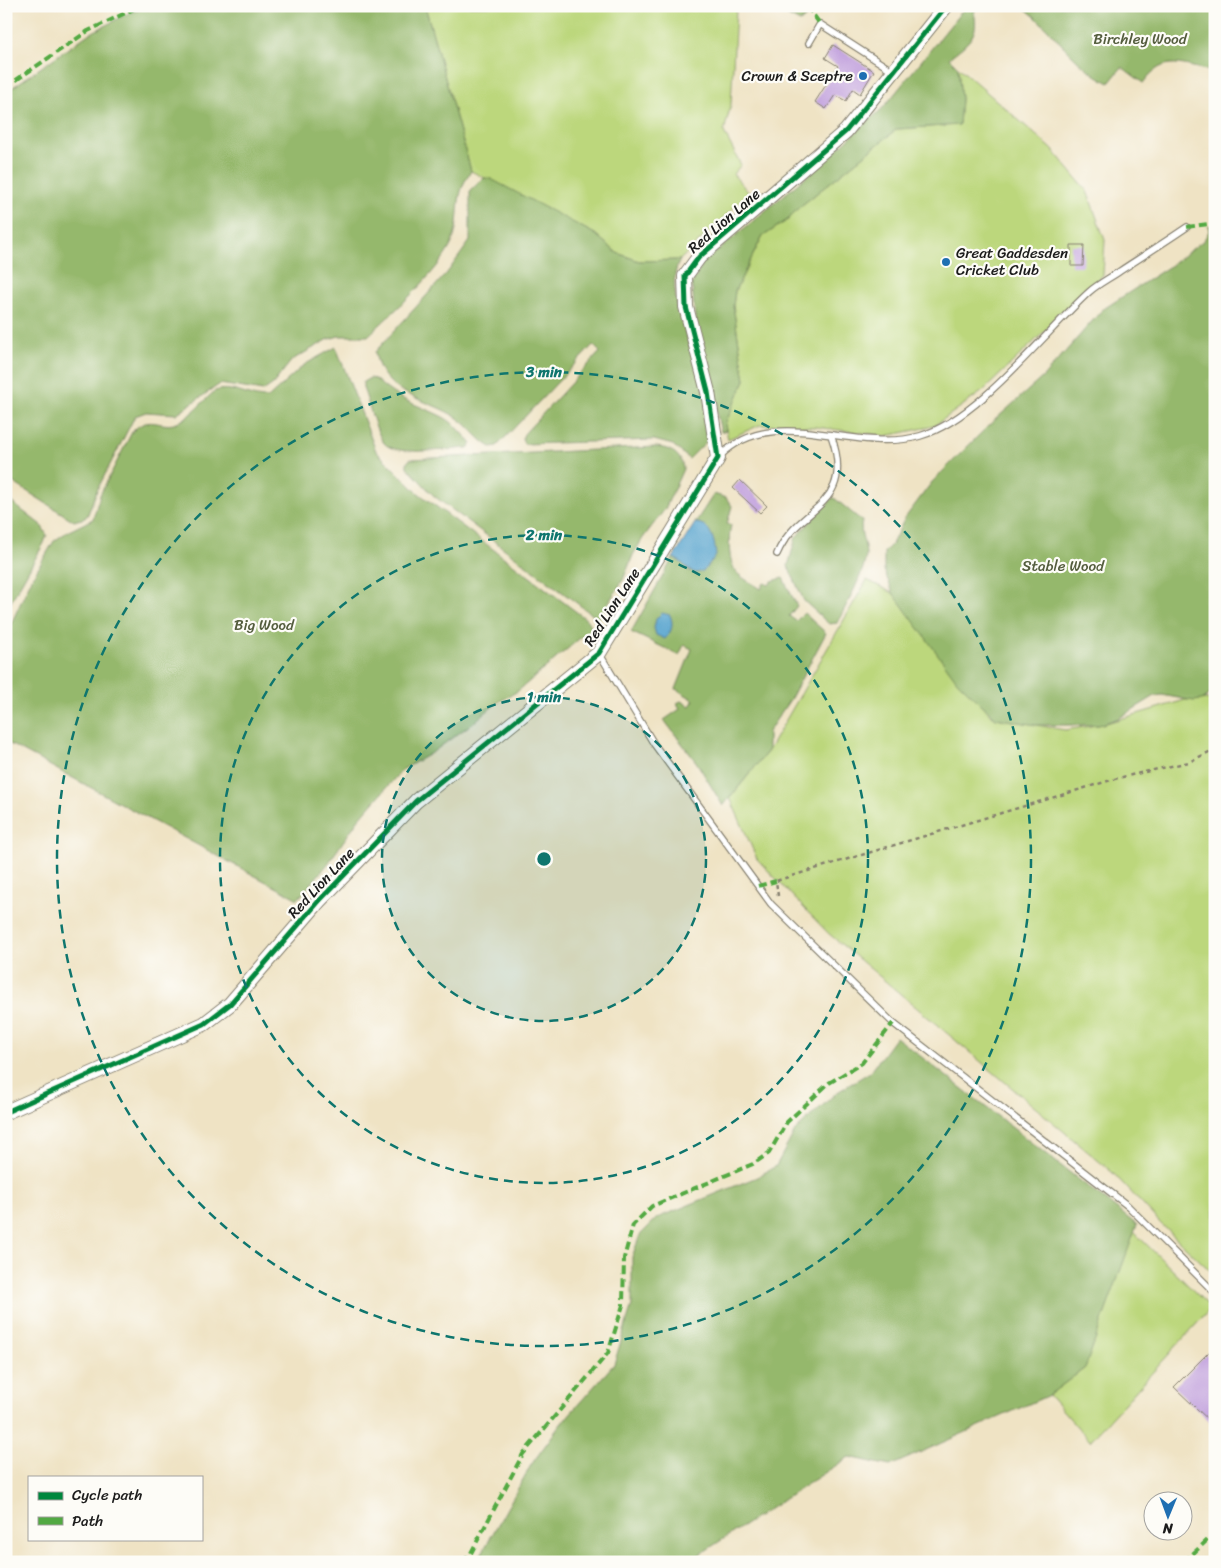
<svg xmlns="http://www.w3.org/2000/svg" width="1221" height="1568" font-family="Sriracha,sans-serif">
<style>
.green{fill:#bcd77c;stroke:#6c7a4c}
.forest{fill:#95b86c;stroke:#586a44}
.water{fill:#55a3ce;stroke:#386075}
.building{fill:#be9bdc}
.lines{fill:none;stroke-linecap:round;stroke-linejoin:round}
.service-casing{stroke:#868070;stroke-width:8}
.tertiary-casing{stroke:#868070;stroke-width:16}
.path{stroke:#868070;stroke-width:2.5;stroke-dasharray:4 4;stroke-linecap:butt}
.service{stroke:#fff;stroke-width:5.5}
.tertiary{stroke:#fff;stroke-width:14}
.quiet{stroke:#52a943;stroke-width:4;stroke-dasharray:8 4;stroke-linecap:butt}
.cycleway-casing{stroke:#fdfcf7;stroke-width:8}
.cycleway{stroke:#00873e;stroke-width:5}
.ring{fill:none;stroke:#0f766e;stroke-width:2.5;stroke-dasharray:9 6}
.poi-dot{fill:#1f6fb2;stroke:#fdfcf7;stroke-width:2}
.labels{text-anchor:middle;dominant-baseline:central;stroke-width:4.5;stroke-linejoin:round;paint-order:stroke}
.park-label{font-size:15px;fill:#545d3e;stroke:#fdfcf7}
.poi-label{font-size:15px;fill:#1c1c1c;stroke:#fdfcf7;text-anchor:end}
.street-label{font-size:15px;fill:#1c1c1c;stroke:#fdfcf7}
.centre{fill:#0f766e;stroke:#fdfcf7;stroke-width:2.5}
.ring-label{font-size:15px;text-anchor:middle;font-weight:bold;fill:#0f766e;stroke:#fdfcf7;stroke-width:4.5;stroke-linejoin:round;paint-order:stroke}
</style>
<rect width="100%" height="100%" fill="#fdfcf7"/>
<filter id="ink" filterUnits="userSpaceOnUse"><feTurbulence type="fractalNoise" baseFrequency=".02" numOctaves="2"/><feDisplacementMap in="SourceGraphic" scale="10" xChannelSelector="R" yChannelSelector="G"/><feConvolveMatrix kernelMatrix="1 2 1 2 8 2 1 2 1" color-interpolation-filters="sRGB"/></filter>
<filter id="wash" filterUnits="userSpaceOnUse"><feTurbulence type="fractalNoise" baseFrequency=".0096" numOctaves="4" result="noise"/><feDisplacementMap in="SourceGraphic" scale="20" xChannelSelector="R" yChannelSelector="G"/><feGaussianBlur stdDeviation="1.12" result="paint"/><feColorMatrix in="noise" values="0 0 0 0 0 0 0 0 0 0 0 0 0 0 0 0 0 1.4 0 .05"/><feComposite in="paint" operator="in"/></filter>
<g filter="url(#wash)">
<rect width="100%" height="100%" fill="#efe3c4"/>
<g class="green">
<path d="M425,6H734L736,10L731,104L724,132L741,165L733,174L749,193L680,260L639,261L617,253L595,234L471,171Z"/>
<path d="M958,67L1052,149L1087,191L1105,240L1103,275L983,391L934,426L886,436L816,427L760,425L728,439L725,424L745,380L733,306L735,291L762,237L789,219L797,209L897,129L959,125L961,99Z"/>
<path d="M867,580L893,593L989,713L996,718L1065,730L1103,724L1185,700L1211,699L1215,693V1275L1160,1223L1113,1173L828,933L757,859L730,798L768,751Z"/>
<path d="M1134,1232L1211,1308L1090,1441L1049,1395L1085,1368Z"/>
</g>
<g class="forest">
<path d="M150,6H425L471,171C452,198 463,214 452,243C440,271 391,314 368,336H339L329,339L292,360L273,384L263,391L220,384L176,414L146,412L135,416L97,490L88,514L85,518L74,521L6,478V92L87,35L129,13Z"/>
<path d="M769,6H800L807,16L800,22Z"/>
<path d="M966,6H979L974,12C980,37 967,43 949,58L958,67L961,99L959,125L897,129L797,209L789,219L762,237L735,291L733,306L745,380L725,424L726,430L721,432L695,317L692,284L703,263L815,169L884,107Z"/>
<path d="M1022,6H1215V50L1211,71C1182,66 1165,53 1143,83L1122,67L1109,83C1073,65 1054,30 1022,6Z"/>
<path d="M484,178L491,179L595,234L617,253L639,261L680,260C661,291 697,355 704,389C707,406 707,423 709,439L689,459L673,445L654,440L524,444L522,439L524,434L600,352L593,345L497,446L491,447C478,440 471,427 459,419C427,397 382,397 375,352L447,273L470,241V191Z"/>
<path d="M1215,225V691L1202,700L1194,701L1162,695L1155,696L1119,718L1099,725H1036L996,718L958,682L893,593L884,570V552L892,544L905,518L932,482L988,426L1044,376L1102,310L1170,266L1204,240L1209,231L1208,226Z"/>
<path d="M336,347L376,451L417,492L586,619L592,628L518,691L497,703L473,723L433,752L402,770L358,820L327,865L298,899L6,742V635L31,580L54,541L67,532L93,519L100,495L132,432C150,412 162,431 179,422C192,415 203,401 215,391C234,385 249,399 268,398L304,365Z"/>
<path d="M370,378L375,379C400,402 415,403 443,417C455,423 464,435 472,444L468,448C450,449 395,457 384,443C375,431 369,403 363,388V382Z"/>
<path d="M656,447C670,448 682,454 683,469L665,509L643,538L633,555L623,580L598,619L434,496L407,467V463L410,459Z"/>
<path d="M714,494L726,498L732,506L727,524L731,525C728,538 728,563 737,573C743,579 754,584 761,589L764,583L769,585L772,581L783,578L797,606L789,616L796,621L804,613L826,633L791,698L768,732V751L723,806L697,763L664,720L680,709L677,703L681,701L690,706L694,700L676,689L692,649L684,645L679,655L631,632L673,558L681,561L689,571H703L710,563L700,523H695Z"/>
<path d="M833,497L862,521C859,534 866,543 866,555C865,571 845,608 837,623L829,624L804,601L788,566L796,537Z"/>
<path d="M6,498L41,525L47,535L44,543L6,610Z"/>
<path d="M896,1037L1137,1225L1085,1368L1049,1395L890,1466L849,1457L688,1562H477L531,1465L560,1425L614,1364L632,1305V1257L640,1235L657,1218L757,1177L776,1166L795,1131L836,1093L870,1072Z"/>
</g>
<g class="water">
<path d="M695,523C712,523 715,543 716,556L703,571L696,573C686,570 683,561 673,558Z"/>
<path d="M662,613L670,615C674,624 672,632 665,639L656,635L654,628L656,619Z"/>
</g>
<g id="blocks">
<g class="building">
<path d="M833,45L874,71L860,94L853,89L846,101L835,95L826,109L815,102L838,66L825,58Z"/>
<path d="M1071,245H1084L1083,266H1071Z"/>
<path d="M740,480L767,506L760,513L733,488Z"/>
<path d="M1215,1346V1426L1174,1387Z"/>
</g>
</g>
</g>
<g filter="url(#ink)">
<use href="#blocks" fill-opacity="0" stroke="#868070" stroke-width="1"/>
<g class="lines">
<g class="service-casing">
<g id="service">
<path d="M809,43L820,24L893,71"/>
<path d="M720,456C775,402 854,455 920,436C979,419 1043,334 1089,292C1098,284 1110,278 1120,271C1143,256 1165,242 1187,227"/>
<path d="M777,554C798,504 857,509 831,435"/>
<path d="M599,653L654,744L771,904L893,1023L1128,1206L1215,1293"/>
</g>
</g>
<g class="tertiary-casing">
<path id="tertiary" d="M6,1112L204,1024L230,1004L319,901L416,801L599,653L718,458L708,392L686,307L685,276L699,257L846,131L946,6"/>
</g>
<path class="path" d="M778,896L776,881L788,877L1118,778L1189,762L1215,749"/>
<use href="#service" class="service"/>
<use href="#tertiary" class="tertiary"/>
<g class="quiet">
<path d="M807,6L820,24"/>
<path d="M6,87L88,31L140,6"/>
<path d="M1187,227L1215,223"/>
<path d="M758,886L776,881"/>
<path d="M463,1562L471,1553L523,1454L608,1353L623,1305L624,1258L633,1225L652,1206L753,1164L769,1153L787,1122L829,1083L862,1063L893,1023"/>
<path d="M1184,1562L1215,1533"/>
</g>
<g class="cycleway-casing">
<path id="cycleway" d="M6,1112L204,1024L230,1004L319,901L416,801L599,653L718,458L708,392L686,307L685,276L699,257L846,131L946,6"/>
</g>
<use href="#cycleway" class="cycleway"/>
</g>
</g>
<circle cx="544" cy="859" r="162" fill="#0f766e" fill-opacity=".12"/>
<g class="ring">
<circle cx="544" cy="859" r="162"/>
<circle cx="544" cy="859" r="324"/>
<circle cx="544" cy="859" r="487"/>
</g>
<g class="poi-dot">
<circle cx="863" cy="76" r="5"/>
<circle cx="946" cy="262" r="5"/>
</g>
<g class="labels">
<g class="park-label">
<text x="1140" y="39">Birchley Wood</text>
<text x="1063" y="566">Stable Wood</text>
<text x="264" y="625">Big Wood</text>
</g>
<g class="poi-label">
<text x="853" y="76">Crown &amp; Sceptre</text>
<text x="956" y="253" text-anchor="start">Great Gaddesden<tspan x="956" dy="17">Cricket Club</tspan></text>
</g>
<g class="street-label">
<text transform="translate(724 221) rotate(-41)">Red Lion Lane</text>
<text transform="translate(612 607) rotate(-57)">Red Lion Lane</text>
<text transform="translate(321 883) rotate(-47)">Red Lion Lane</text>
</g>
</g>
<circle cx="544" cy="859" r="8" class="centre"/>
<g class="ring-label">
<text x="544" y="377">3 min</text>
<text x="544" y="540">2 min</text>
<text x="544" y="702">1 min</text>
</g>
<rect width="1221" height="1568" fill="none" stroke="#fdfcf7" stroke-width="25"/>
<rect x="28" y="1476" width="175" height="65" fill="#fdfcf7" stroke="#a3a29f"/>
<rect x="38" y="1492" width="25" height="8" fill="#00873e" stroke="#a3a29f"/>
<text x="72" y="1500" font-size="15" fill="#1c1c1c">Cycle path</text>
<rect x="38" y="1517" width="25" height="8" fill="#52a943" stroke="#a3a29f"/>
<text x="72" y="1526" font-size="15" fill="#1c1c1c">Path</text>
<g transform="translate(1168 1516) rotate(181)"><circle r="24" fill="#fdfcf7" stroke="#a3a29f"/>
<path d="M0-4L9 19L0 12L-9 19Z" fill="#1f6fb2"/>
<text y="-8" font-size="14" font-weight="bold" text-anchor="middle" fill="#1c1c1c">N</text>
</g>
</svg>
